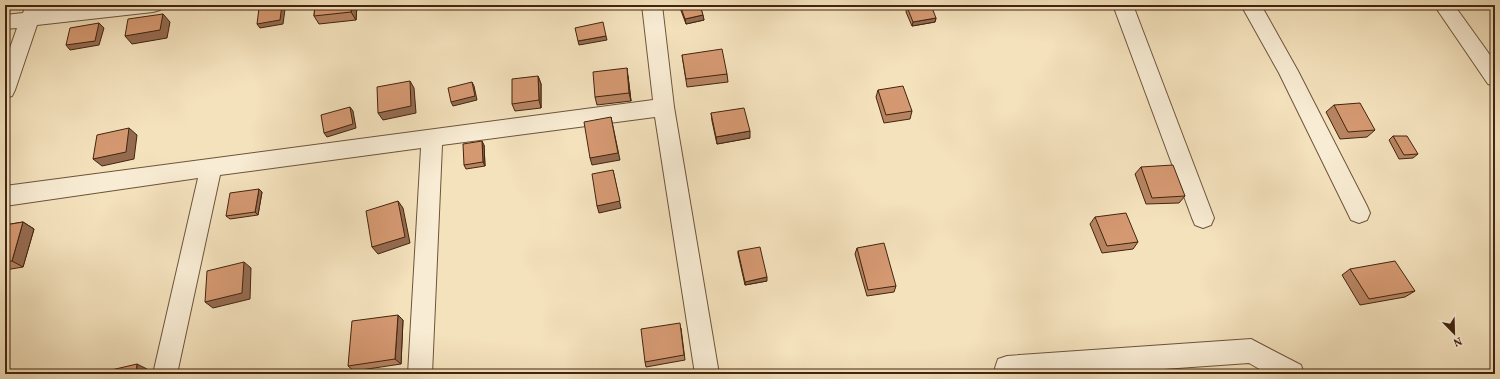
<svg xmlns="http://www.w3.org/2000/svg" width="1500" height="379" font-family="Vollkorn,serif">
<style>
.lines{fill:none;stroke-linecap:round;stroke-linejoin:round}
.minor-casing{stroke:#6e543a;stroke-width:2}
.minor{fill:#f8ecd4;fill-rule:evenodd}
.wall{fill:#b78462;stroke:#42240f}
.shaded-wall{fill:#956b50;stroke:#42240f}
.building{fill:#d59972;stroke:#42240f}
</style>
<rect width="100%" height="100%" fill="#f4e2bd"/>
<filter id="stains"><feTurbulence type="fractalNoise" baseFrequency=".005" numOctaves="4"/><feColorMatrix values="0 0 0 0 .2 0 0 0 0 .09 0 0 0 0 .02 0 0 0 .5 -.17"/></filter>
<radialGradient id="worn" r=".72"><stop offset=".6" stop-color="#630" stop-opacity="0"/><stop offset="1" stop-color="#630" stop-opacity=".3"/></radialGradient>
<g class="lines">
<g class="minor-casing">
<g id="minor">
<path d="M26,5H42L44,8L43,10L91,5H163L160,10L153,12L37,25L15,90L12,96L5,98V62L17,28L5,29V15L23,13Z"/>
<path d="M642,5H662L674,107L719,374H695L655,117L442,145L432,374H408L421,148L220,175L177,374H153L198,178L5,206V186L653,100Z"/>
<path d="M1113,5H1133L1214,218L1211,225L1203,228L1195,225L1192,218Z"/>
<path d="M1241,5H1261L1298,71L1367,206L1370,213L1367,220L1359,223L1351,220L1279,73Z"/>
<path d="M1434,5H1454L1495,62V86L1488,84Z"/>
<path d="M1251,339L1301,365L1304,374H1268L1249,363L1092,374H997L995,368L998,359L1007,356Z"/>
</g>
</g>
<use href="#minor" class="minor"/>
</g>
<g class="wall">
<path d="M315,5H357L356,20L319,24L314,16Z"/>
<path d="M679,5H700L704,20L686,24Z"/>
<path d="M907,7L936,18L935,22L912,26L906,12Z"/>
<path d="M682,55L727,74L728,82L687,87Z"/>
<path d="M538,76L541,84V108L515,111L512,104Z"/>
<path d="M628,76L631,101L597,105L595,97Z"/>
<path d="M878,90L912,111L910,119L884,123L876,97Z"/>
<path d="M1334,105L1375,130L1367,137L1340,139L1326,112Z"/>
<path d="M711,113L750,138L717,144L712,121Z"/>
<path d="M1393,136L1418,154L1413,158L1399,159L1389,140Z"/>
<path d="M484,145L485,166L466,169L464,165Z"/>
<path d="M1141,167L1185,196L1179,203L1146,204L1135,174Z"/>
<path d="M259,189L262,192L258,215L230,219L226,216Z"/>
<path d="M1095,217L1138,242L1133,249L1102,253L1090,224Z"/>
<path d="M23,222L34,229L23,267L5,270V225Z"/>
<path d="M857,248L896,286L894,292L867,296L855,254Z"/>
<path d="M738,251L767,281L745,285L738,254Z"/>
<path d="M1350,269L1415,291L1405,297L1360,305L1342,275Z"/>
<path d="M398,315L403,320L401,364L354,371L348,366Z"/>
<path d="M681,328L685,360L646,367L645,362Z"/>
</g>
<g class="shaded-wall">
<path d="M282,5L285,9L283,24L260,28L257,24Z"/>
<path d="M352,5H357L356,20L351,12Z"/>
<path d="M163,14L170,22L167,38L132,44L125,36Z"/>
<path d="M703,15L704,20L686,24L685,19Z"/>
<path d="M936,18L935,22L912,26L913,22Z"/>
<path d="M99,23L104,28L99,45L70,50L66,45Z"/>
<path d="M606,36L607,40L579,45L578,41Z"/>
<path d="M627,68L628,76L631,101L629,93Z"/>
<path d="M538,76L541,84V108L539,100Z"/>
<path d="M410,81L414,88L416,113L383,120L378,113Z"/>
<path d="M472,82L474,86L477,100L453,106L451,102Z"/>
<path d="M350,107L353,111L356,128L327,137L324,133Z"/>
<path d="M611,117L620,160L592,165L590,158Z"/>
<path d="M129,128L137,135L134,159L102,166L93,159Z"/>
<path d="M750,131V138L717,144L716,137Z"/>
<path d="M482,141L484,145L485,166L483,162Z"/>
<path d="M613,170L621,208L599,213L597,206Z"/>
<path d="M259,189L262,192L258,215L255,212Z"/>
<path d="M398,201L403,208L410,243L378,254L372,247Z"/>
<path d="M23,222L34,229L23,267L12,261Z"/>
<path d="M244,262L251,268L250,299L213,308L205,302Z"/>
<path d="M767,277V281L745,285V282Z"/>
<path d="M398,315L403,320L401,364L395,359Z"/>
<path d="M137,364L147,369L146,374H136Z"/>
</g>
<g class="building">
<path d="M278,5H282L280,20L257,24L259,8Z"/>
<path d="M315,5H352L351,12L314,16Z"/>
<path d="M680,5H700L703,15L685,19Z"/>
<path d="M920,5H931L936,18L913,22L907,7Z"/>
<path d="M163,14L160,30L125,36L128,19Z"/>
<path d="M603,22L606,36L578,41L575,28Z"/>
<path d="M99,23L95,41L66,45L70,28Z"/>
<path d="M722,49L727,74L686,79L682,55Z"/>
<path d="M627,68L629,93L595,97L593,72Z"/>
<path d="M538,76L539,100L512,104V79Z"/>
<path d="M410,81L411,106L378,113L377,87Z"/>
<path d="M472,82L475,96L451,102L448,88Z"/>
<path d="M903,86L912,111L886,115L878,90Z"/>
<path d="M1360,103L1375,130L1348,132L1334,105Z"/>
<path d="M350,107L353,124L324,133L321,115Z"/>
<path d="M744,108L750,131L716,137L711,113Z"/>
<path d="M611,117L618,153L590,158L584,122Z"/>
<path d="M129,128L126,152L93,159L97,135Z"/>
<path d="M1393,136H1407L1418,154L1404,155Z"/>
<path d="M482,141L483,162L464,165L463,144Z"/>
<path d="M1173,165L1185,196L1152,198L1141,167Z"/>
<path d="M613,170L620,201L597,206L592,174Z"/>
<path d="M259,189L255,212L226,216L230,193Z"/>
<path d="M398,201L405,237L372,247L366,211Z"/>
<path d="M1126,213L1138,242L1107,246L1095,217Z"/>
<path d="M23,222L12,261L5,262V225Z"/>
<path d="M884,243L896,286L868,290L857,248Z"/>
<path d="M760,247L767,277L745,282L738,251Z"/>
<path d="M1395,261L1415,291L1369,299L1350,269Z"/>
<path d="M244,262L242,293L205,302L207,271Z"/>
<path d="M398,315L395,359L348,366L352,321Z"/>
<path d="M680,323L684,355L645,362L641,329Z"/>
<path d="M137,364L136,374H94Z"/>
</g>
<rect width="1500" height="379" fill="none" stroke="#f4e2bd" stroke-width="20"/>
<rect x="6" y="6" width="1488" height="367" fill="none" stroke="#42240f" stroke-width="2"/>
<rect x="10" y="10" width="1480" height="359" fill="none" stroke="#42240f"/>
<g transform="translate(1454 333) rotate(157)" stroke="#f8ecd4" stroke-width="3" paint-order="stroke">
<path d="M0-3L7 15L0 10L-7 15Z" fill="#42240f"/>
<text y="-6" font-size="11" font-weight="bold" text-anchor="middle" fill="#42240f">N</text>
</g>
<rect width="100%" height="100%" filter="url(#stains)"/>
<rect width="100%" height="100%" fill="url(#worn)"/>
</svg>
